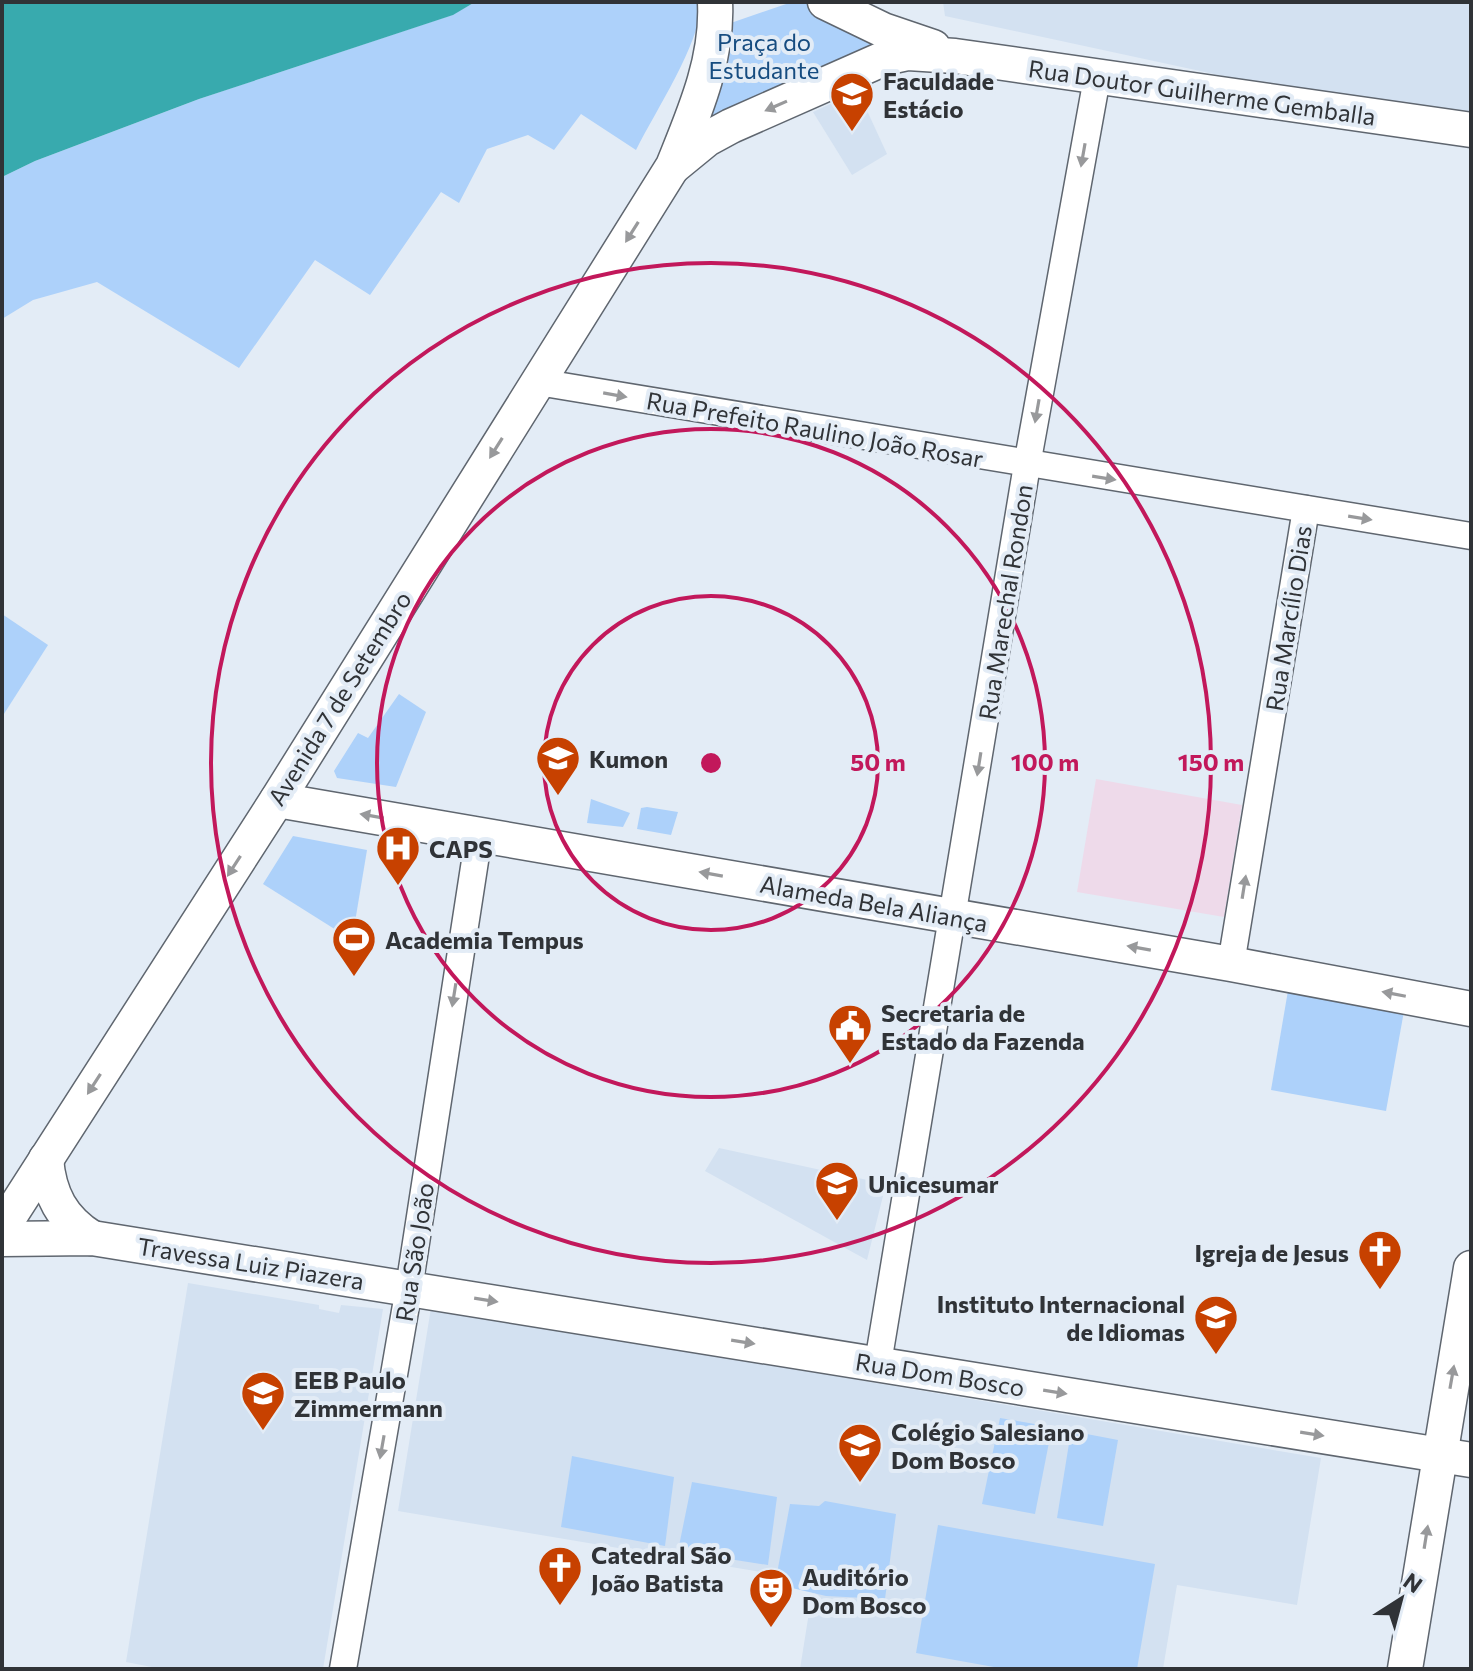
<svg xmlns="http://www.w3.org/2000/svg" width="1473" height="1671" font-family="Commissioner,sans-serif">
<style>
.industrial{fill:#eedaea}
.built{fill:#d3e1f1}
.green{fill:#add1fa}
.water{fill:#38aaae}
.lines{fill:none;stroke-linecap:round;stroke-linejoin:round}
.minor-casing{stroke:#5f666f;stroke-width:29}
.tertiary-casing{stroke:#5f666f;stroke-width:37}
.minor{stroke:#fff;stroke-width:26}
.tertiary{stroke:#fff;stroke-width:34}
.oneway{fill:#98999b}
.ring{fill:none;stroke:#c2185b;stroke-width:4}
.labels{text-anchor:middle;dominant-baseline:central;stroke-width:8;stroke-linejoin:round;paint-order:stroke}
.park-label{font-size:24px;fill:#164c80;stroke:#e3ecf6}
.poi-label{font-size:24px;font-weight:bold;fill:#303337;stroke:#e3ecf6;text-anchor:start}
.street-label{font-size:24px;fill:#303337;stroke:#e3ecf6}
.centre{fill:#c2185b;stroke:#e3ecf6;stroke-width:4}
.ring-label{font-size:24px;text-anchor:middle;font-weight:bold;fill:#c2185b;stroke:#e3ecf6;stroke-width:8;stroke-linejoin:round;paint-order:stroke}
</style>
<rect width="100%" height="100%" fill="#e3ecf6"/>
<path class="industrial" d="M1096,779L1242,805L1224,917L1077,892Z"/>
<g class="built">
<path d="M943,2H1471V120L1321,97L945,16Z"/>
<path d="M858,91L887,154L852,175L813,112Z"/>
<path d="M719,1148L886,1184L867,1260L705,1171Z"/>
<path d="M188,1283L319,1305V1309L339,1313L341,1305L383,1309L323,1669H162L126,1662Z"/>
<path d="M431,1308L1321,1458L1297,1605L1177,1585L1163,1669H800L814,1581L398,1511Z"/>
</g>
<g class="green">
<path d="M475,2H702C698,48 657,108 636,150L581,114L554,150L528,135L487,149L459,203L441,192L370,295L315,260L239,368L97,282L33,300L2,319V177L35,161L199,99L452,15Z"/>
<path d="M792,2H805L841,24L918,46L706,131L725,25Z"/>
<path d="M2,614L48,645L2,717Z"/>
<path d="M399,694L426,712L396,787L337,778L334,771L358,733L368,738Z"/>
<path d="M591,799L630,813L623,827L587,823Z"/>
<path d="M647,807L678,812L671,835L637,829L641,808Z"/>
<path d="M293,836L367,850L352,940L263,884Z"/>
<path d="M1290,979L1406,1000L1386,1111L1271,1090Z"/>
<path d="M1000,1418L1052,1427L1035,1514L982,1504Z"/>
<path d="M1071,1431L1118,1440L1103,1526L1057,1518Z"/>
<path d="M572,1456L674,1477L665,1546L561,1527Z"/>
<path d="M692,1482L777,1497L768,1565L678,1551Z"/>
<path d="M825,1501L896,1514L885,1599L826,1596L775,1584L790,1504L819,1506Z"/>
<path d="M938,1525L1155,1564L1137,1669H1005L916,1653Z"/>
</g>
<path class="water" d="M2,2H475L453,15L199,99L35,161L2,177Z"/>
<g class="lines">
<g class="minor-casing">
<g id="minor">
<path d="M538,382L1471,536"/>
<path d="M1231,964L1306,509"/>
<path d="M878,1363L1027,465L1097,78"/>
<path d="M343,1669L409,1288L479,835"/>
</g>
</g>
<g class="tertiary-casing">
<g id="tertiary">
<path d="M825,2L883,30L933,47"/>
<path d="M674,166L707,139L731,126L885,58L908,53L955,56L1471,130"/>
<path d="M277,800L1231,964L1471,1009"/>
<path d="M46,1159C49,1195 62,1219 92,1238"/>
<path d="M2,1228L277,800L673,166C694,114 718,60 715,2"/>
<path d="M2,1239L92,1238L1471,1460"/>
<path d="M1405,1669L1471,1268"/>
</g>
</g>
<use href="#minor" class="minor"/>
<use href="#tertiary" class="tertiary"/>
</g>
<defs><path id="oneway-solid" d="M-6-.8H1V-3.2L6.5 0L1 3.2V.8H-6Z" transform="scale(2)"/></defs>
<g class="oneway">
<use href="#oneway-solid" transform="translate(776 106) rotate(156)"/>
<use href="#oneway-solid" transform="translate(1083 155) rotate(100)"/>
<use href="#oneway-solid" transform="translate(632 232) rotate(122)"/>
<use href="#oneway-solid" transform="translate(615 395) rotate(10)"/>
<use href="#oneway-solid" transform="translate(1037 411) rotate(100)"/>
<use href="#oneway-solid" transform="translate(496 448) rotate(122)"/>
<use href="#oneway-solid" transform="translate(1104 478) rotate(9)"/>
<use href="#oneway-solid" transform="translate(1360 518) rotate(9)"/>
<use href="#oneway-solid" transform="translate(979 764) rotate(99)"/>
<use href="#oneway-solid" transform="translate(372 816) rotate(-170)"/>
<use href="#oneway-solid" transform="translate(234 866) rotate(123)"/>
<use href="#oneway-solid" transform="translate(711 874) rotate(-170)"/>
<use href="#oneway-solid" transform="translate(1244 887) rotate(-81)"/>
<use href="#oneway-solid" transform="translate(1139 948) rotate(-170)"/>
<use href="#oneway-solid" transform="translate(1394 994) rotate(-169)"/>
<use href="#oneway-solid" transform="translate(454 995) rotate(99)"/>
<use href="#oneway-solid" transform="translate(94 1084) rotate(123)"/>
<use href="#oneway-solid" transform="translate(486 1300) rotate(9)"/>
<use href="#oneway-solid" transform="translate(743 1342) rotate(9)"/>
<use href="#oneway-solid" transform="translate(1452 1377) rotate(-80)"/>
<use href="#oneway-solid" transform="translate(1055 1392) rotate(9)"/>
<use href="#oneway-solid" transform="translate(1312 1434) rotate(9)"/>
<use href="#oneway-solid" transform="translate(382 1447) rotate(100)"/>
<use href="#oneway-solid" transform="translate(1426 1537) rotate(-81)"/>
</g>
<g class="ring">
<circle cx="711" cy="763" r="167"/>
<circle cx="711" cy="763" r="334"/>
<circle cx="711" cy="763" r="500"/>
</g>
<defs>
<g id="university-pin" transform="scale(2.3)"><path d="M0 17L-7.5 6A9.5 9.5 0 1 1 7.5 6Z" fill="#c74100" stroke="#e3ecf6"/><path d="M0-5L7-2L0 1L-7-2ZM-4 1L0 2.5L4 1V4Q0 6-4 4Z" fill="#fff"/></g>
<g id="hospital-pin" transform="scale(2.3)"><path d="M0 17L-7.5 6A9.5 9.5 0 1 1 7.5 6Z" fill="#c74100" stroke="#e3ecf6"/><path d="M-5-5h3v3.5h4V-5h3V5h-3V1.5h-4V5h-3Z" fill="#fff"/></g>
<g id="stadium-pin" transform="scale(2.3)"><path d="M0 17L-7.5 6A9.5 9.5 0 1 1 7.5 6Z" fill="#c74100" stroke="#e3ecf6"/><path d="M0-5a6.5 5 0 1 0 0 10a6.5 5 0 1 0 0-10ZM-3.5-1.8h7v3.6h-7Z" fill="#fff"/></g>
<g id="civic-pin" transform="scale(2.3)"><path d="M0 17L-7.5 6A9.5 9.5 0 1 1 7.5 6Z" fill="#c74100" stroke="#e3ecf6"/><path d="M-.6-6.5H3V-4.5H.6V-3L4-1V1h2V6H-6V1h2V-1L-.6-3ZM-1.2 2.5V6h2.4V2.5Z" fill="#fff"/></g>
<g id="church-pin" transform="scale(2.3)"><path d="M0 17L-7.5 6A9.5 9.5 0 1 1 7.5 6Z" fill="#c74100" stroke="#e3ecf6"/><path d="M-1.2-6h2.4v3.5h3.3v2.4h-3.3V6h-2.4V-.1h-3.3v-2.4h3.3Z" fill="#fff"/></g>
<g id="school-pin" transform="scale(2.3)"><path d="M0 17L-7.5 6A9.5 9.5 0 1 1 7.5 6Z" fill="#c74100" stroke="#e3ecf6"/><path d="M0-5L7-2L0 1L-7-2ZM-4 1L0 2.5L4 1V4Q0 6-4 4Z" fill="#fff"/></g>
<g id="theatre-pin" transform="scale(2.3)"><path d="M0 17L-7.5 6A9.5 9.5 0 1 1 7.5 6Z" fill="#c74100" stroke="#e3ecf6"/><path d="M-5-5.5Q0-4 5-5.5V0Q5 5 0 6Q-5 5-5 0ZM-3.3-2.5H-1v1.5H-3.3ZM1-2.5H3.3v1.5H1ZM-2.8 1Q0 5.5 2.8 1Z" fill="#fff"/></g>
</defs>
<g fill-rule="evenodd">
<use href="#university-pin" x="852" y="94"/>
<use href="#university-pin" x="558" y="758"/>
<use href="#hospital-pin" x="398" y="848"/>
<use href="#stadium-pin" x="354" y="939"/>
<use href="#civic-pin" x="850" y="1026"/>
<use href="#university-pin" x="837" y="1183"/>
<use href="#church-pin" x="1380" y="1252"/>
<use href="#school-pin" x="1216" y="1317"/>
<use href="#school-pin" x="263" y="1393"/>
<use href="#school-pin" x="860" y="1445"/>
<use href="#church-pin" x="560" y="1568"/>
<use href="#theatre-pin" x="771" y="1590"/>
</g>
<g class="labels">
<g class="park-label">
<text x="764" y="41">Praça do<tspan x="764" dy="28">Estudante</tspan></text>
</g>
<g class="poi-label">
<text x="883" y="80">Faculdade<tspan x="883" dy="28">Estácio</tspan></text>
<text x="589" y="758">Kumon</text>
<text x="429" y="848">CAPS</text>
<text x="385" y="939">Academia Tempus</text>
<text x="881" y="1012">Secretaria de<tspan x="881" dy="28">Estado da Fazenda</tspan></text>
<text x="868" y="1183">Unicesumar</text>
<text x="1349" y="1252" text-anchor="end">Igreja de Jesus</text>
<text x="1185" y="1303" text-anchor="end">Instituto Internacional<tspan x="1185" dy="28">de Idiomas</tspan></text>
<text x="294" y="1379">EEB Paulo<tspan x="294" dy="28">Zimmermann</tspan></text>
<text x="891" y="1431">Colégio Salesiano<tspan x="891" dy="28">Dom Bosco</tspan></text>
<text x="591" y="1554">Catedral São<tspan x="591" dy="28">João Batista</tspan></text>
<text x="802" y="1576">Auditório<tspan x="802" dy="28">Dom Bosco</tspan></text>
</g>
<g class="street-label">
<text transform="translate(1202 92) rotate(8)">Rua Doutor Guilherme Gemballa</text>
<text transform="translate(815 429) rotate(10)">Rua Prefeito Raulino João Rosar</text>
<text transform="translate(1005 602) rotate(-81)">Rua Marechal Rondon</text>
<text transform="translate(1288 618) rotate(-81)">Rua Marcílio Dias</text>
<text transform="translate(339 698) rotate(-58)">Avenida 7 de Setembro</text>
<text transform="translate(874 903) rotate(10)">Alameda Bela Aliança</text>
<text transform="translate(414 1252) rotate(-81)">Rua São João</text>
<text transform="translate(251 1263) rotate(9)">Travessa Luiz Piazera</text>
<text transform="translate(940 1374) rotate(9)">Rua Dom Bosco</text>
</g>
</g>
<circle cx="711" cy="763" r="12" class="centre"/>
<g class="ring-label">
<text x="878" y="771">50 m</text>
<text x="1045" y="771">100 m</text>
<text x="1211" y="771">150 m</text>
</g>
<rect width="1473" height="1671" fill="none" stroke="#303337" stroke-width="8"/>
<g transform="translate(1401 1599) rotate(36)" stroke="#e3ecf6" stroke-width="6" paint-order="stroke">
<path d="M0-6L14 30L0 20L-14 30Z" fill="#303337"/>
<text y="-12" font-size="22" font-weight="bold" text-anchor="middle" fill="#303337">N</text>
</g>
</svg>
